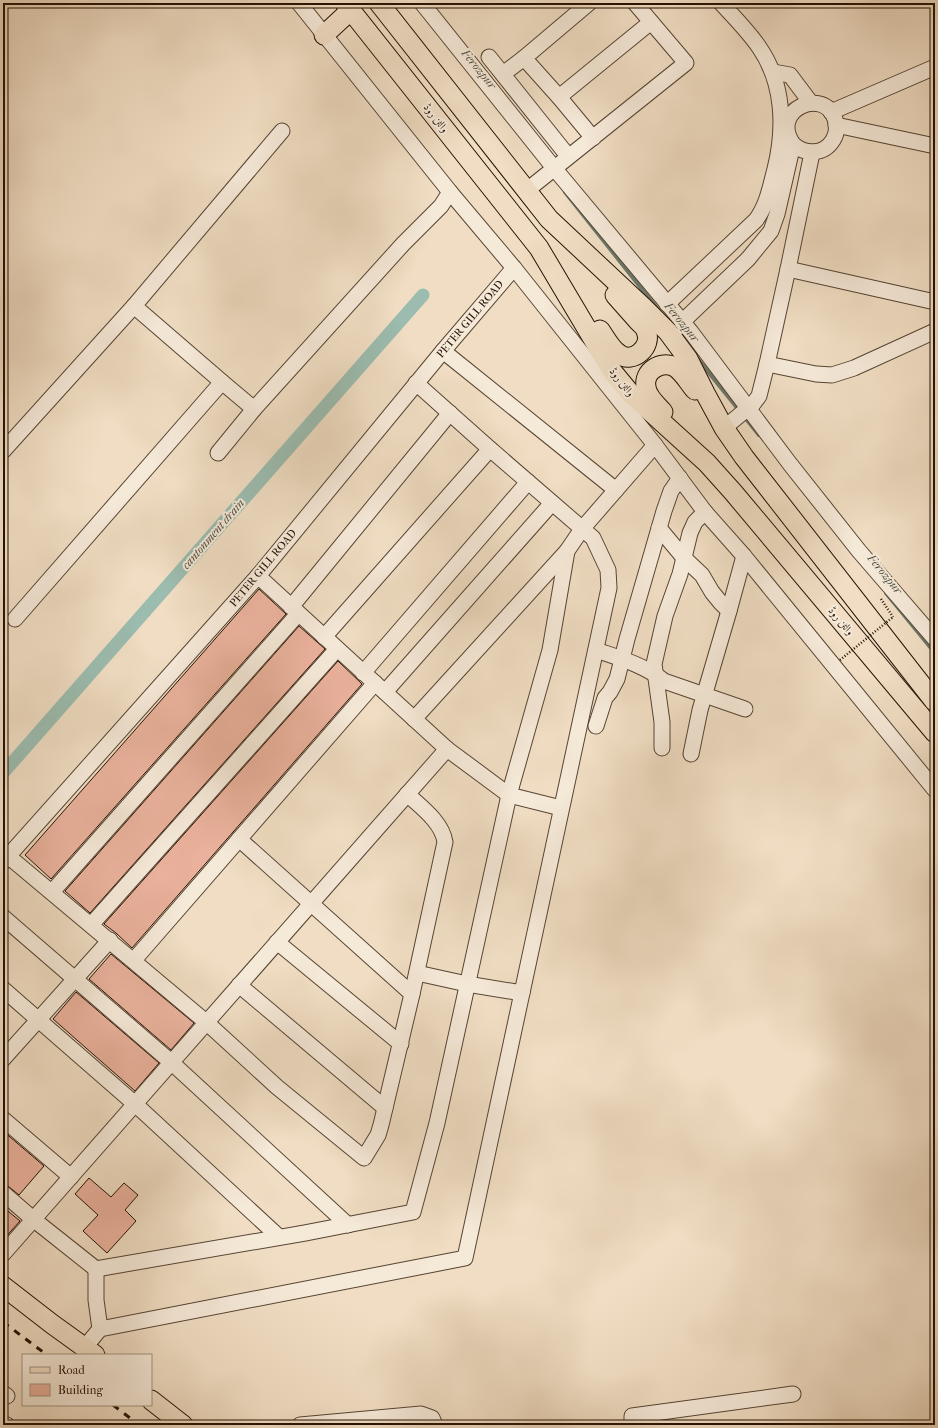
<svg xmlns="http://www.w3.org/2000/svg" width="938" height="1428" font-family="'IM FELL French Canon',Amiri,serif">
<style>
.lines{fill:none;stroke-linecap:round;stroke-linejoin:round}
.stream{stroke:#6b786a;stroke-width:4}
.canal{stroke:#9bbcaf;stroke-width:13}
.building{fill:#eab19c;stroke:#241103}
.minor-casing{stroke:#574433;stroke-width:17}
.major-casing{stroke:#241103;stroke-width:21}
.path{stroke:#241103;stroke-width:2.5;stroke-dasharray:1 2;stroke-linecap:butt}
.minor{stroke:#f5e9d8;stroke-width:15}
.major{stroke:#f0ddc3;stroke-width:19}
.rail{stroke:#241103;stroke-width:3;stroke-dasharray:7 7;stroke-linecap:butt}
.path-bridge{stroke:#241103;stroke-width:2.5;stroke-dasharray:1 2;stroke-linecap:butt}
.labels{text-anchor:middle;dominant-baseline:central;stroke-width:4;stroke-linejoin:round;paint-order:stroke}
.street-label{font-size:11px;fill:#241103;stroke:#f5e9d8}
.water-label{font-size:12px;font-style:italic;fill:#4e4d3f;stroke:#f5e9d8}
</style>
<rect width="100%" height="100%" fill="#f0ddc3"/>
<filter id="stains"><feTurbulence type="fractalNoise" baseFrequency=".005" numOctaves="4"/><feColorMatrix values="0 0 0 0 .2 0 0 0 0 .09 0 0 0 0 .02 0 0 0 .5 -.17"/></filter>
<radialGradient id="worn" r=".72"><stop offset=".6" stop-color="#630" stop-opacity="0"/><stop offset="1" stop-color="#630" stop-opacity=".3"/></radialGradient>
<g class="lines">
<g class="stream">
<path d="M565,192L660,312"/>
<path d="M697,358L759,435"/>
<path d="M886,593L935,653"/>
</g>
<path class="canal" d="M3,773L423,295"/>
</g>
<g class="building">
<path d="M259,589L286,614L51,879L25,855Z"/>
<path d="M299,626L325,649L90,913L65,891Z"/>
<path d="M338,661L362,684L132,948L116,933L104,924Z"/>
<path d="M111,954L194,1023L171,1050L89,979Z"/>
<path d="M76,992L159,1063L135,1091L53,1019Z"/>
<path d="M3,1131L44,1166L19,1195L3,1182Z"/>
<path d="M89,1178L111,1197L124,1183L138,1195L125,1210L136,1221L107,1253L83,1231L98,1215L75,1194Z"/>
<path d="M3,1207L20,1221L3,1240Z"/>
</g>
<g class="lines">
<g class="minor-casing">
<g id="minor">
<path d="M299,3L450,192L514,268L655,445L705,512L744,556L935,790"/>
<path d="M422,3L554,168L691,332L790,464L859,551L935,639"/>
<path d="M589,3L524,58L559,97L593,138"/>
<path d="M489,57L568,156"/>
<path d="M773,72L790,75L811,103"/>
<path d="M503,74L524,58"/>
<path d="M559,97L651,22"/>
<path d="M831,112L935,67"/>
<path d="M836,125L935,146"/>
<path d="M526,191L686,63L635,3"/>
<path d="M788,269L935,302"/>
<path d="M667,304L756,220C767,205 770,188 775,169C785,128 784,83 759,47C748,31 734,17 721,3"/>
<path d="M682,322L748,259L771,231L777,214L793,144C769,110 824,86 835,119C837,126 837,134 833,140C824,155 805,155 793,144"/>
<path d="M443,351L616,490"/>
<path d="M767,364L816,374L832,375L854,368L935,331"/>
<path d="M222,382L134,306L282,131"/>
<path d="M724,428L753,404L759,396L767,364L788,269L812,153"/>
<path d="M3,451L134,306"/>
<path d="M218,453L254,409"/>
<path d="M659,528L684,558L702,575L712,592L721,603L729,611"/>
<path d="M258,576L447,749L509,795L561,808"/>
<path d="M291,607L450,413"/>
<path d="M15,619L222,382L254,409L403,244L441,206L450,192"/>
<path d="M324,637L490,449"/>
<path d="M596,650C619,658 644,665 664,681L745,709"/>
<path d="M363,673L528,482"/>
<path d="M385,692L552,503"/>
<path d="M414,719L567,551L582,529L655,445"/>
<path d="M596,726L605,698L610,692L617,679L627,639L664,511L671,491L680,478"/>
<path d="M662,748V722L654,664L665,616L680,574L690,533L695,522L705,512"/>
<path d="M691,754L700,710L729,611L744,556"/>
<path d="M239,839L412,994"/>
<path d="M8,856L206,1022L277,1087L364,1158L378,1135L381,1125L412,994L445,842C442,822 421,807 407,794"/>
<path d="M3,862L258,576L443,351L514,268"/>
<path d="M52,892L298,614"/>
<path d="M3,917L171,1062L348,1225"/>
<path d="M91,925L337,649"/>
<path d="M277,942L401,1044"/>
<path d="M134,960L375,683"/>
<path d="M417,973L467,984L522,993"/>
<path d="M239,985L385,1108"/>
<path d="M3,989L135,1104L279,1237"/>
<path d="M3,1059L110,940"/>
<path d="M3,1119L71,1177"/>
<path d="M3,1193L33,1219L96,1269L305,1233L413,1212L437,1123L509,795L550,650L567,551"/>
<path d="M3,1254L447,749"/>
<path d="M96,1269V1300L100,1329"/>
<path d="M85,1347L100,1329L465,1258L609,588L608,570L593,538L490,449L416,383"/>
<path d="M3,1393L7,1396"/>
<path d="M3,1424L7,1425"/>
<path d="M300,1425L421,1414L432,1418L435,1425"/>
<path d="M632,1425V1416L793,1394"/>
</g>
</g>
<g class="major-casing">
<g id="major">
<path d="M345,3L539,248L612,371L631,394L707,463L733,492L935,733"/>
<path d="M379,3L549,219L644,308L668,332L688,359L705,393L724,428L744,457L935,702"/>
<path d="M324,35L351,10"/>
<path d="M600,330C605,337 611,349 619,354C633,365 653,346 646,331C645,327 641,324 638,321C631,313 623,304 615,295"/>
<path d="M663,412C657,405 647,397 646,387C643,371 661,360 675,367C683,372 689,383 695,390"/>
<path d="M3,1286L52,1324L95,1355"/>
<path d="M151,1400L183,1425"/>
</g>
</g>
<path class="path" d="M881,599L893,617"/>
<use href="#minor" class="minor"/>
<use href="#major" class="major"/>
<g class="rail">
<path d="M3,1322L47,1355"/>
<path d="M113,1405L139,1425"/>
</g>
<path class="path-bridge" d="M840,660L893,617"/>
</g>
<g class="labels">
<g class="street-label">
<text transform="translate(436 118) rotate(52)">والٹن روڈ</text>
<text transform="translate(470 319) rotate(-50)">PETER GILL ROAD</text>
<text transform="translate(622 382) rotate(52)">والٹن روڈ</text>
<text transform="translate(263 568) rotate(-50)">PETER GILL ROAD</text>
<text transform="translate(841 621) rotate(50)">والٹن روڈ</text>
</g>
<g class="water-label">
<text transform="translate(479 69) rotate(51)">Ferozpur</text>
<text transform="translate(682 322) rotate(51)">Ferozpur</text>
<text transform="translate(213 534) rotate(-49)">cantonment drain</text>
<text transform="translate(885 574) rotate(51)">Ferozpur</text>
</g>
</g>
<rect width="938" height="1428" fill="none" stroke="#f0ddc3" stroke-width="16"/>
<rect x="4" y="4" width="930" height="1420" fill="none" stroke="#241103" stroke-width="2"/>
<rect x="8" y="8" width="922" height="1412" fill="none" stroke="#241103"/>
<rect x="22" y="1354" width="130" height="52" fill="#f5e9d8" stroke="#a19383"/>
<rect x="30" y="1367" width="20" height="6" fill="#f0ddc3" stroke="#a19383"/>
<text x="58" y="1374" font-size="12" fill="#241103">Road</text>
<rect x="30" y="1384" width="20" height="12" fill="#eab19c" stroke="#a19383"/>
<text x="58" y="1394" font-size="12" fill="#241103">Building</text>
<rect width="100%" height="100%" filter="url(#stains)"/>
<rect width="100%" height="100%" fill="url(#worn)"/>
</svg>
